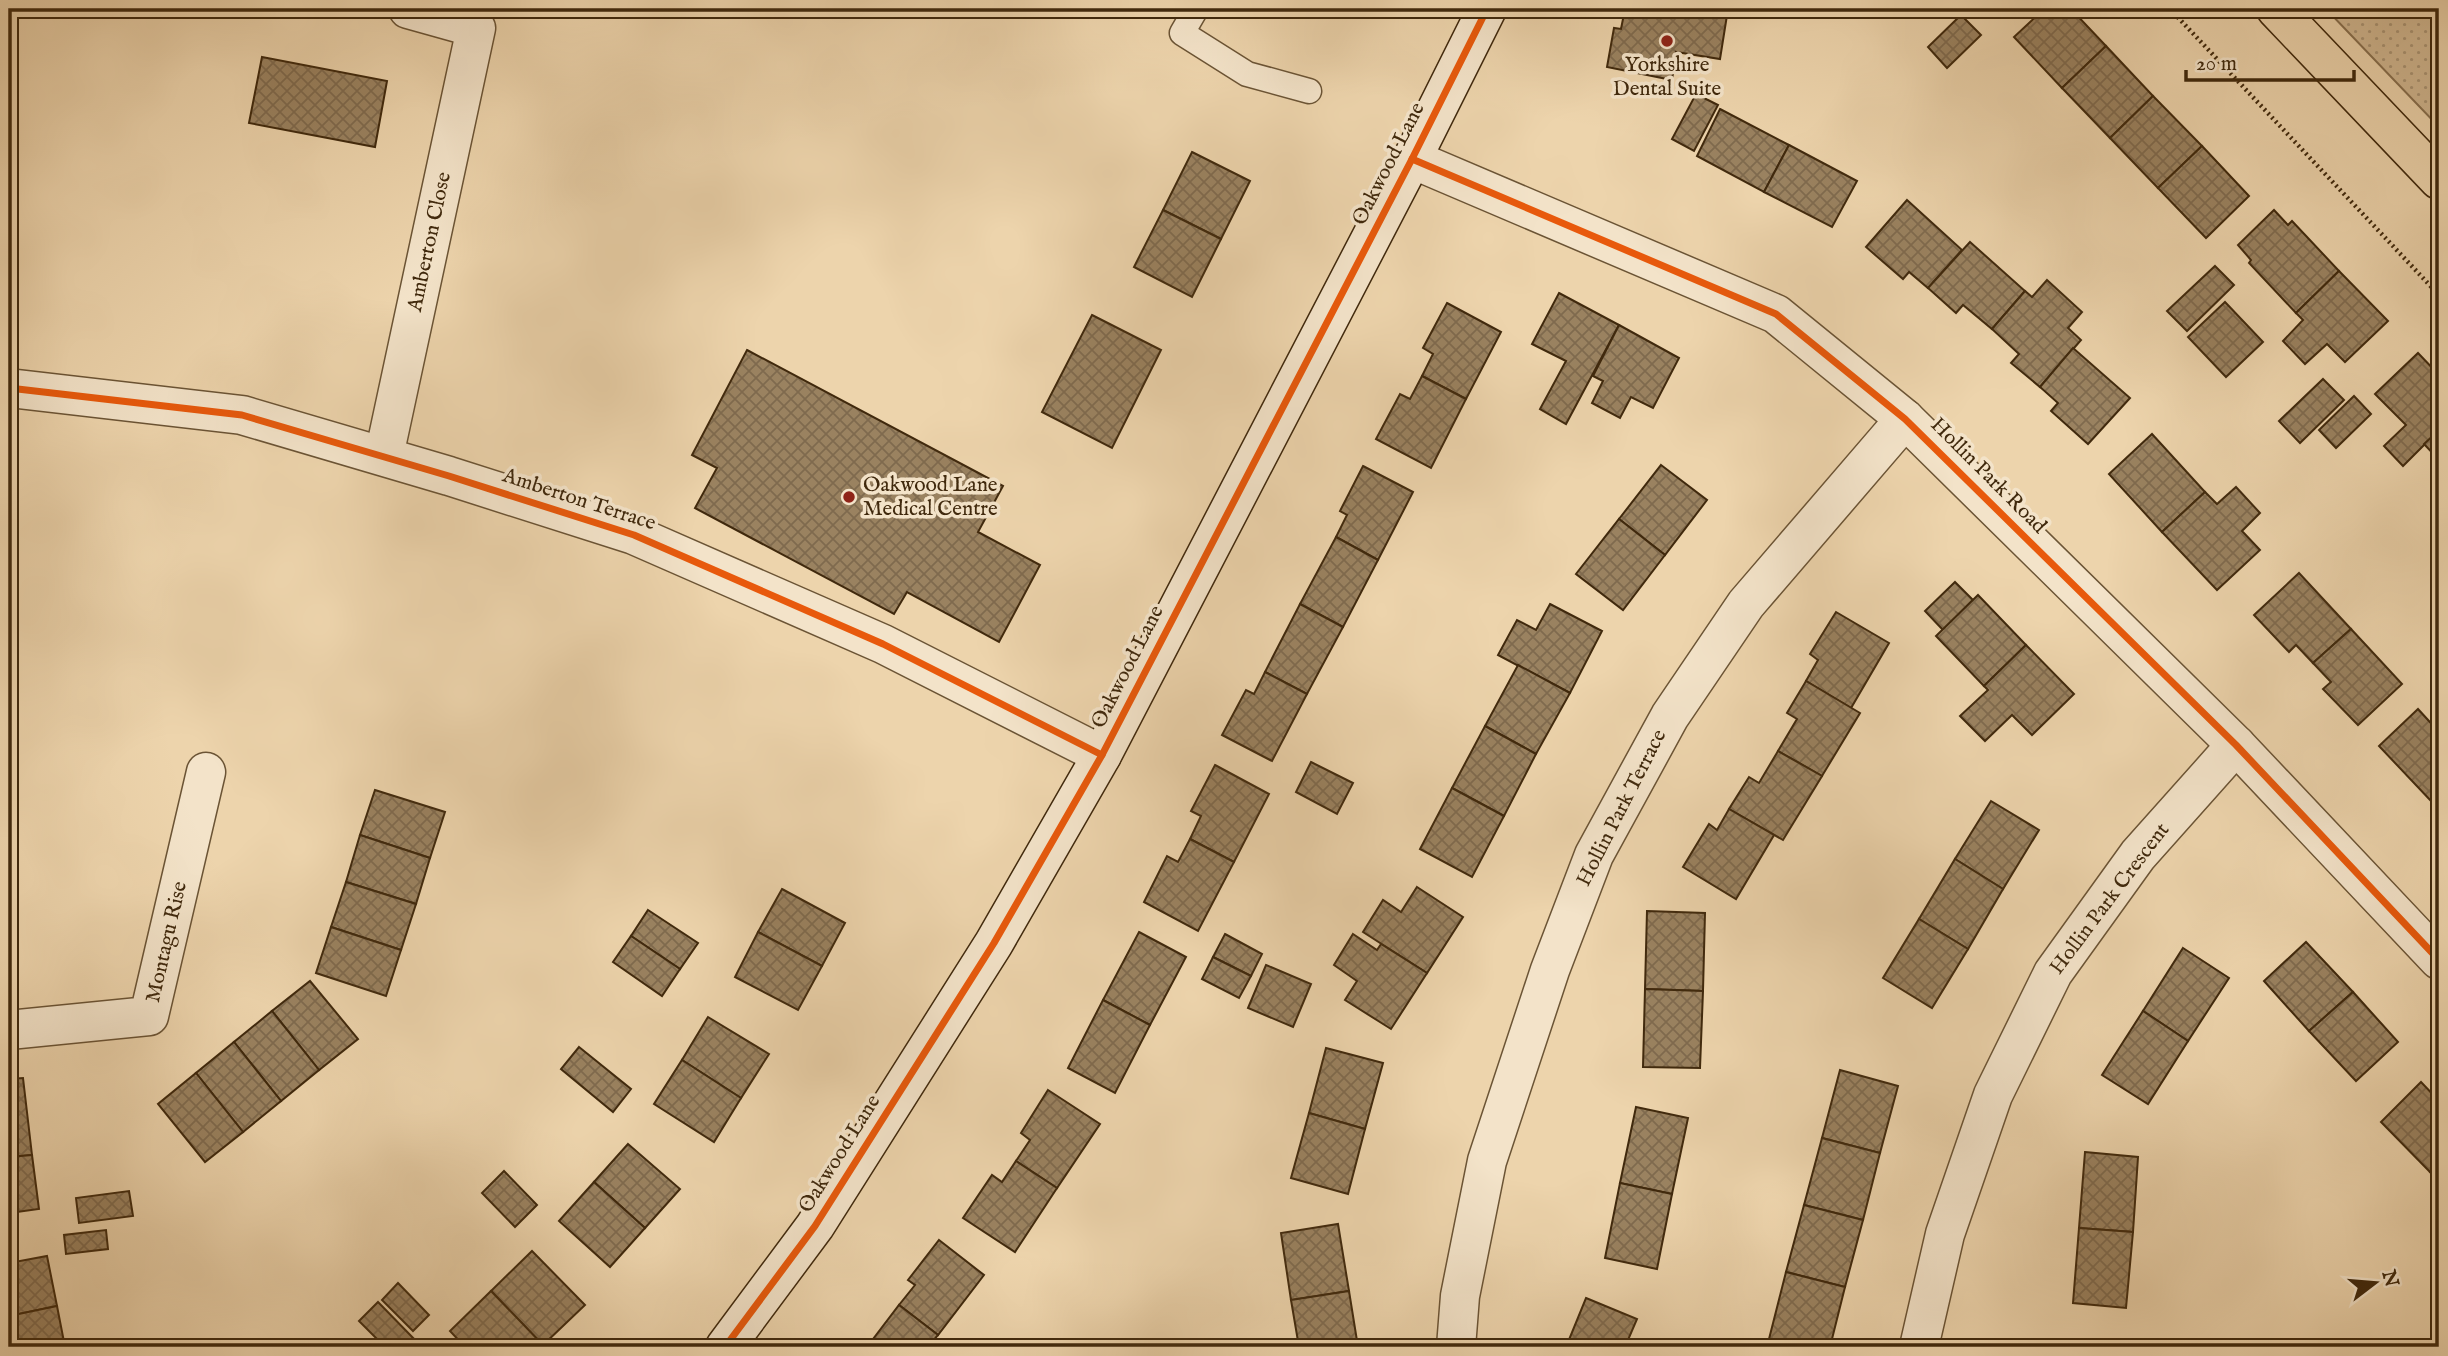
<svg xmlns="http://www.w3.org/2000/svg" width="2448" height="1356" font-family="'IM FELL English',serif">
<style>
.grass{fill:url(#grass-dots);stroke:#88704f;stroke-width:2}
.building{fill:url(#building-cross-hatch);stroke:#40290d;stroke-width:2}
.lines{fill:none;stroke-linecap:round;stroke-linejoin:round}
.lane-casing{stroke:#6b5435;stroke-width:27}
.street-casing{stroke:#6b5435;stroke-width:41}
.secondary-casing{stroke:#40290d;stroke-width:41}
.primary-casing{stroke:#40290d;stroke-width:41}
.path{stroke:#40290d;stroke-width:4.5;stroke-dasharray:2 3.5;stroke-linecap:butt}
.lane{stroke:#f3e3c9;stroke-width:24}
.street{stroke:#f3e3c9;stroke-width:38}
.secondary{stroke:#f3e3c9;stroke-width:38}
.primary{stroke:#edd4ac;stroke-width:38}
.cycleway-casing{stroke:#f3e3c9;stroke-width:11}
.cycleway{stroke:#e8590c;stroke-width:7}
.poi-dot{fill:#8f2418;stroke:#f3e3c9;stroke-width:2.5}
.labels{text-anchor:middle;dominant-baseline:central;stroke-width:7;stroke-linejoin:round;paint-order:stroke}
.poi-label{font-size:21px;fill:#40290d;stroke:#f3e3c9}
.street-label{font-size:21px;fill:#40290d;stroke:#f3e3c9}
</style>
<defs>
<pattern id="grass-dots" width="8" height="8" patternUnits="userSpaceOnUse" patternTransform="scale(1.75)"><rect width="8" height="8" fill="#d0b791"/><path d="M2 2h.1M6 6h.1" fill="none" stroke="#aa9575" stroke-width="1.8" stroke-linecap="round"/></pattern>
<pattern id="building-cross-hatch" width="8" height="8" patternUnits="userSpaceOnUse" patternTransform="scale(1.75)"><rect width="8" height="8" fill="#9a8260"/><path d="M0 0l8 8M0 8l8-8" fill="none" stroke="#7f6a4e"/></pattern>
</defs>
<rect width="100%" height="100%" fill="#edd4ac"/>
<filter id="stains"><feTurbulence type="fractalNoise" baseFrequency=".00286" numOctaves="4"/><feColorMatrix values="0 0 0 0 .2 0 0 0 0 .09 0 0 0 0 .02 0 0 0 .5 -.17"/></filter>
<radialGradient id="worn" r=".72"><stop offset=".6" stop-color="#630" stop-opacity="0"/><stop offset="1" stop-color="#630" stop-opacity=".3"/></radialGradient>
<path class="grass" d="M2326,9H2439V127Z"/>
<g class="building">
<path d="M1625,9H1728L1720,59L1676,52L1672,80L1607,67L1614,28L1621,29Z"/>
<path d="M2044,9H2071L2106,46L2062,88L2014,37Z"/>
<path d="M1961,15L1981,35L1947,68L1928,47Z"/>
<path d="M2106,46L2153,96L2110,138L2062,88Z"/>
<path d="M262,57L387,81L375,147L249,123Z"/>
<path d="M1696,94L1718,105L1694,151L1672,139Z"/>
<path d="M2153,96L2202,146L2158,188L2110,138Z"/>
<path d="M1720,109L1789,145L1764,192L1697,156Z"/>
<path d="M1789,145L1857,181L1832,227L1764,192Z"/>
<path d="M2202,146L2249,196L2206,238L2158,188Z"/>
<path d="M1192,152L1250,181L1221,239L1163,210Z"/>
<path d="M1907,200L1962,250L1928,288L1909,272L1903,279L1866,247Z"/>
<path d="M1163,210L1221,239L1192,297L1134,267Z"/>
<path d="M2274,210L2288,225L2292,221L2339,271L2296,313L2249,263L2251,260L2238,245Z"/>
<path d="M1970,242L2025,291L1992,329L1963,305L1956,313L1928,288Z"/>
<path d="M2215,266L2234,285L2187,331L2167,311Z"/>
<path d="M2339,271L2388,321L2345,362L2327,344L2305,364L2283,341L2303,320L2296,313Z"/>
<path d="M2047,280L2082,312L2068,328L2081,340L2040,387L2011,363L2019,354L1992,329L2025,291L2032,297Z"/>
<path d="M1559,293L1619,325L1566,424L1540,409L1566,361L1532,344Z"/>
<path d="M2225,302L2263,342L2226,377L2188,337Z"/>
<path d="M1447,303L1501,332L1466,399L1422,376L1433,354L1423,348Z"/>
<path d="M1092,315L1161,350L1112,448L1042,412Z"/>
<path d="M1619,325L1679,358L1653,408L1631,397L1620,418L1592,403L1603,381L1593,376Z"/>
<path d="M2073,348L2130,398L2088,444L2051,411L2058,403L2040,387Z"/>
<path d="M747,350L1003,486L978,532L1040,565L999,642L907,592L894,614L695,508L717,468L692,455Z"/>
<path d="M2418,353L2439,375V430L2403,466L2384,446L2406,425L2375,394Z"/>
<path d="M1422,376L1466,399L1431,468L1376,439L1400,394L1410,399Z"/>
<path d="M2323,379L2344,400L2300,443L2279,421Z"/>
<path d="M2354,396L2371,414L2336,448L2319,430Z"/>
<path d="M2439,430V460L2424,444Z"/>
<path d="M2152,434L2205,492L2162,532L2109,474Z"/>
<path d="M1661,465L1707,500L1665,555L1619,519Z"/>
<path d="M1363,466L1413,492L1378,560L1336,537L1347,515L1340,511Z"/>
<path d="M2236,487L2260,513L2242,531L2260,550L2217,590L2162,532L2205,492L2217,504Z"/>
<path d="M1619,519L1665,555L1623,610L1576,574Z"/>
<path d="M1336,537L1378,560L1343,627L1300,604Z"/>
<path d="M2299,573L2351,629L2313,663L2296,645L2289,652L2254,615Z"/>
<path d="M1955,582L1973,600L1943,630L1925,611Z"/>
<path d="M1978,595L2026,645L1984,686L1936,636Z"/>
<path d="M1300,604L1343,627L1307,694L1265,672Z"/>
<path d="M1550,604L1602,631L1570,693L1498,655L1517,620L1536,630Z"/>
<path d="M1836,612L1889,643L1851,708L1806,681L1818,660L1810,654Z"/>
<path d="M2351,629L2402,684L2358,725L2323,689L2331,682L2313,663Z"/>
<path d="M2026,645L2074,694L2032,735L2012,715L1985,741L1960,716L1988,690L1984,686Z"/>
<path d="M1518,665L1570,693L1536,754L1485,726Z"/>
<path d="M1265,672L1307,694L1272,761L1222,735L1246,690L1254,694Z"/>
<path d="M1806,681L1860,713L1822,776L1778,751L1797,719L1787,713Z"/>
<path d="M2418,709L2439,732V795L2432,802L2379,746Z"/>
<path d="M1485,726L1536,754L1504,816L1452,788Z"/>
<path d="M1778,751L1822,776L1783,840L1729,809L1749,777L1759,783Z"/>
<path d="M1311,762L1353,783L1337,814L1296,792Z"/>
<path d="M1215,765L1269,794L1234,862L1190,839L1201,816L1191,811Z"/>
<path d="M1452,788L1504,816L1472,877L1420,849Z"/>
<path d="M375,790L445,812L430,858L360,835Z"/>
<path d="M2439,795V810L2432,802Z"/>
<path d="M1991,801L2039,830L2003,889L1955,859Z"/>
<path d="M1729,809L1774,835L1736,899L1683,867L1709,824L1717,830Z"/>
<path d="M360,835L430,858L416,904L346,882Z"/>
<path d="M1190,839L1234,862L1198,931L1144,902L1167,856L1178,862Z"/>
<path d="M1955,859L2003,889L1968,949L1919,919Z"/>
<path d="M346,882L416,904L401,950L331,927Z"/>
<path d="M1417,887L1463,917L1427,973L1363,932L1383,900L1401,912Z"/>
<path d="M782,889L845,923L822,966L758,932Z"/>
<path d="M648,910L698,943L680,969L631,936Z"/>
<path d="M1647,911L1705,913L1703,991L1645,989Z"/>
<path d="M1919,919L1968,949L1932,1008L1883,978Z"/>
<path d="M331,927L401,950L386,996L316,973Z"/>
<path d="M758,932L822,966L798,1010L735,977Z"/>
<path d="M1139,932L1186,957L1150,1025L1103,1000Z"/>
<path d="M1225,934L1262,954L1251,976L1213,957Z"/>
<path d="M1353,934L1377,950L1381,944L1427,973L1391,1029L1345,1000L1357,981L1334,965Z"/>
<path d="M631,936L680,969L662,996L613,962Z"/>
<path d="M2306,942L2353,992L2309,1031L2264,981Z"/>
<path d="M2183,948L2229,978L2188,1041L2143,1011Z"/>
<path d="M1213,957L1251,976L1239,998L1202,979Z"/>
<path d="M1266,965L1311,984L1293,1027L1248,1008Z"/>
<path d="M310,981L358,1039L319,1070L272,1011Z"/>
<path d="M1645,989L1703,991L1700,1068L1643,1067Z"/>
<path d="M2353,992L2398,1042L2356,1081L2309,1031Z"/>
<path d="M1103,1000L1150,1025L1115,1093L1068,1068Z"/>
<path d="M272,1011L319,1070L281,1101L234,1042Z"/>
<path d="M2143,1011L2188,1041L2148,1104L2102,1075Z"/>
<path d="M708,1017L769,1054L741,1098L682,1060Z"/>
<path d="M234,1042L281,1101L243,1132L196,1073Z"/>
<path d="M579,1047L631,1089L613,1112L561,1069Z"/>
<path d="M1326,1048L1383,1063L1365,1129L1309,1113Z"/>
<path d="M682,1060L741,1098L714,1142L654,1104Z"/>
<path d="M1840,1070L1898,1086L1880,1153L1822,1138Z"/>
<path d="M196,1073L243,1132L205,1162L158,1104Z"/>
<path d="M23,1078L32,1155L9,1157V1079Z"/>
<path d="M2421,1082L2439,1101V1162L2430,1172L2381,1122Z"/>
<path d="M1048,1090L1100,1124L1057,1188L1016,1161L1030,1140L1021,1133Z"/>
<path d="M1636,1107L1688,1118L1672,1194L1620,1183Z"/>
<path d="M1309,1113L1365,1129L1348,1194L1291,1178Z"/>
<path d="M1822,1138L1880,1153L1863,1220L1804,1205Z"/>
<path d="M628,1144L680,1189L645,1228L594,1182Z"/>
<path d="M2085,1152L2138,1157L2133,1232L2079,1228Z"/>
<path d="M32,1155L39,1209L9,1213V1157Z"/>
<path d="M1016,1161L1057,1188L1015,1252L963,1218L992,1175L1002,1182Z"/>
<path d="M2439,1162V1182L2430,1172Z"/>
<path d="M504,1171L537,1205L515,1227L482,1193Z"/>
<path d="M594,1182L645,1228L610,1267L559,1221Z"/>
<path d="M1620,1183L1672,1194L1657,1269L1605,1258Z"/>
<path d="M129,1191L133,1216L79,1223L76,1198Z"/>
<path d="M1804,1205L1863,1220L1845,1287L1786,1272Z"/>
<path d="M1338,1224L1349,1291L1291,1300L1281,1233Z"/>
<path d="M2079,1228L2133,1232L2126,1308L2073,1303Z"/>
<path d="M106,1230L108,1249L66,1254L64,1235Z"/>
<path d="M939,1240L984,1275L938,1335L899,1305L915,1285L908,1280Z"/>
<path d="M532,1251L585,1305L543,1345L491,1291Z"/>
<path d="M47,1256L57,1306L9,1316V1263Z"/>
<path d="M1786,1272L1845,1287L1830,1347H1799L1769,1339Z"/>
<path d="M398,1283L429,1315L413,1331L382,1300Z"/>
<path d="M491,1291L543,1345L541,1347H465L450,1331Z"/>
<path d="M1349,1291L1358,1347H1299L1291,1300Z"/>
<path d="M1586,1298L1637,1319L1625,1347H1566Z"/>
<path d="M378,1302L418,1343L413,1347H385L359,1321Z"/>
<path d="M899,1305L938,1335L928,1347H867Z"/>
<path d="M57,1306L65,1347H9V1316Z"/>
<path d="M136,1341L138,1347H111Z"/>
</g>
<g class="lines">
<g class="lane-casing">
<path id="lane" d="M1196,9L1182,33L1247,74L1309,91"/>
</g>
<g class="street-casing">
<g id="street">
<path d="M1412,159L1776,314L1905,419L2236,745L2439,960"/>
<path d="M9,388L242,415L449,476L634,535L883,644L1102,755"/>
<path d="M384,456L476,28L408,9"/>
<path d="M9,1030L149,1016L206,772"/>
<path d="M1456,1347L1460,1296L1487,1161L1550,970L1594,855L1670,716L1746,604L1905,419"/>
<path d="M1919,1347L1945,1234L1993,1095L2053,973L2138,855L2236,745"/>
</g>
</g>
<g class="secondary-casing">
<path id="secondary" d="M725,1347L815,1226L994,943L1102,755L1412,159L1487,9"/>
</g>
<g class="primary-casing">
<path id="primary" d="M2276,9L2439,180"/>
</g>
<path class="path" d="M2170,9L2439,295"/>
<use href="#lane" class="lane"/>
<use href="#street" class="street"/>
<use href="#secondary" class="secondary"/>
<use href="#primary" class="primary"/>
<g class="cycleway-casing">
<g id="cycleway">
<path d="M1412,159L1776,314L1905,419L2236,745L2439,960"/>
<path d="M9,388L242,415L449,476L634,535L883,644L1102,755"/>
<path d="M725,1347L815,1226L994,943L1102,755L1412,159L1487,9"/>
</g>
</g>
<use href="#cycleway" class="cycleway"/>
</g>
<g class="poi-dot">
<circle cx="1667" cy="41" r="7"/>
<circle cx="849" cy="497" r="7"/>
</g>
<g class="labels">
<g class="poi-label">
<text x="1667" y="65">Yorkshire<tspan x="1667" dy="24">Dental Suite</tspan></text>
<text x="863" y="485" text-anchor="start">Oakwood Lane<tspan x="863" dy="24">Medical Centre</tspan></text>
</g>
<g class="street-label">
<text transform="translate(1389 164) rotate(-63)">Oakwood Lane</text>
<text transform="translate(430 242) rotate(-78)">Amberton Close</text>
<text transform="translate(1988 476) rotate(45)">Hollin Park Road</text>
<text transform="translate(579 500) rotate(18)">Amberton Terrace</text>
<text transform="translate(1128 667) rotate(-63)">Oakwood Lane</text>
<text transform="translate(1622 808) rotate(-63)">Hollin Park Terrace</text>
<text transform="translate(2110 899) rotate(-53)">Hollin Park Crescent</text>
<text transform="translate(167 942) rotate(-77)">Montagu Rise</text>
<text transform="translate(840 1154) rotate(-58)">Oakwood Lane</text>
</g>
</g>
<rect width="2448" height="1356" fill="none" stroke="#edd4ac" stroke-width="35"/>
<rect x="10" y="10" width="2427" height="1335" fill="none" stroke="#40290d" stroke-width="3.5"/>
<rect x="18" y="18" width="2413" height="1321" fill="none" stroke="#40290d" stroke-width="2"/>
<g transform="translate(2375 1283) rotate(74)" stroke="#f3e3c9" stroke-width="5" paint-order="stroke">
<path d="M0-5L12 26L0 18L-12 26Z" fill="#40290d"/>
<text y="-10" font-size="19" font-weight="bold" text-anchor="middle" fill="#40290d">N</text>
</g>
<path d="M2186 70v10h168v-10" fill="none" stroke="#40290d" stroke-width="3.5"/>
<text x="2196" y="70" font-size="21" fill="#40290d" stroke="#f3e3c9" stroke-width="5" paint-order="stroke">20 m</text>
<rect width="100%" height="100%" filter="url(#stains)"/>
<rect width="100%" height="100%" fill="url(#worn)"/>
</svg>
